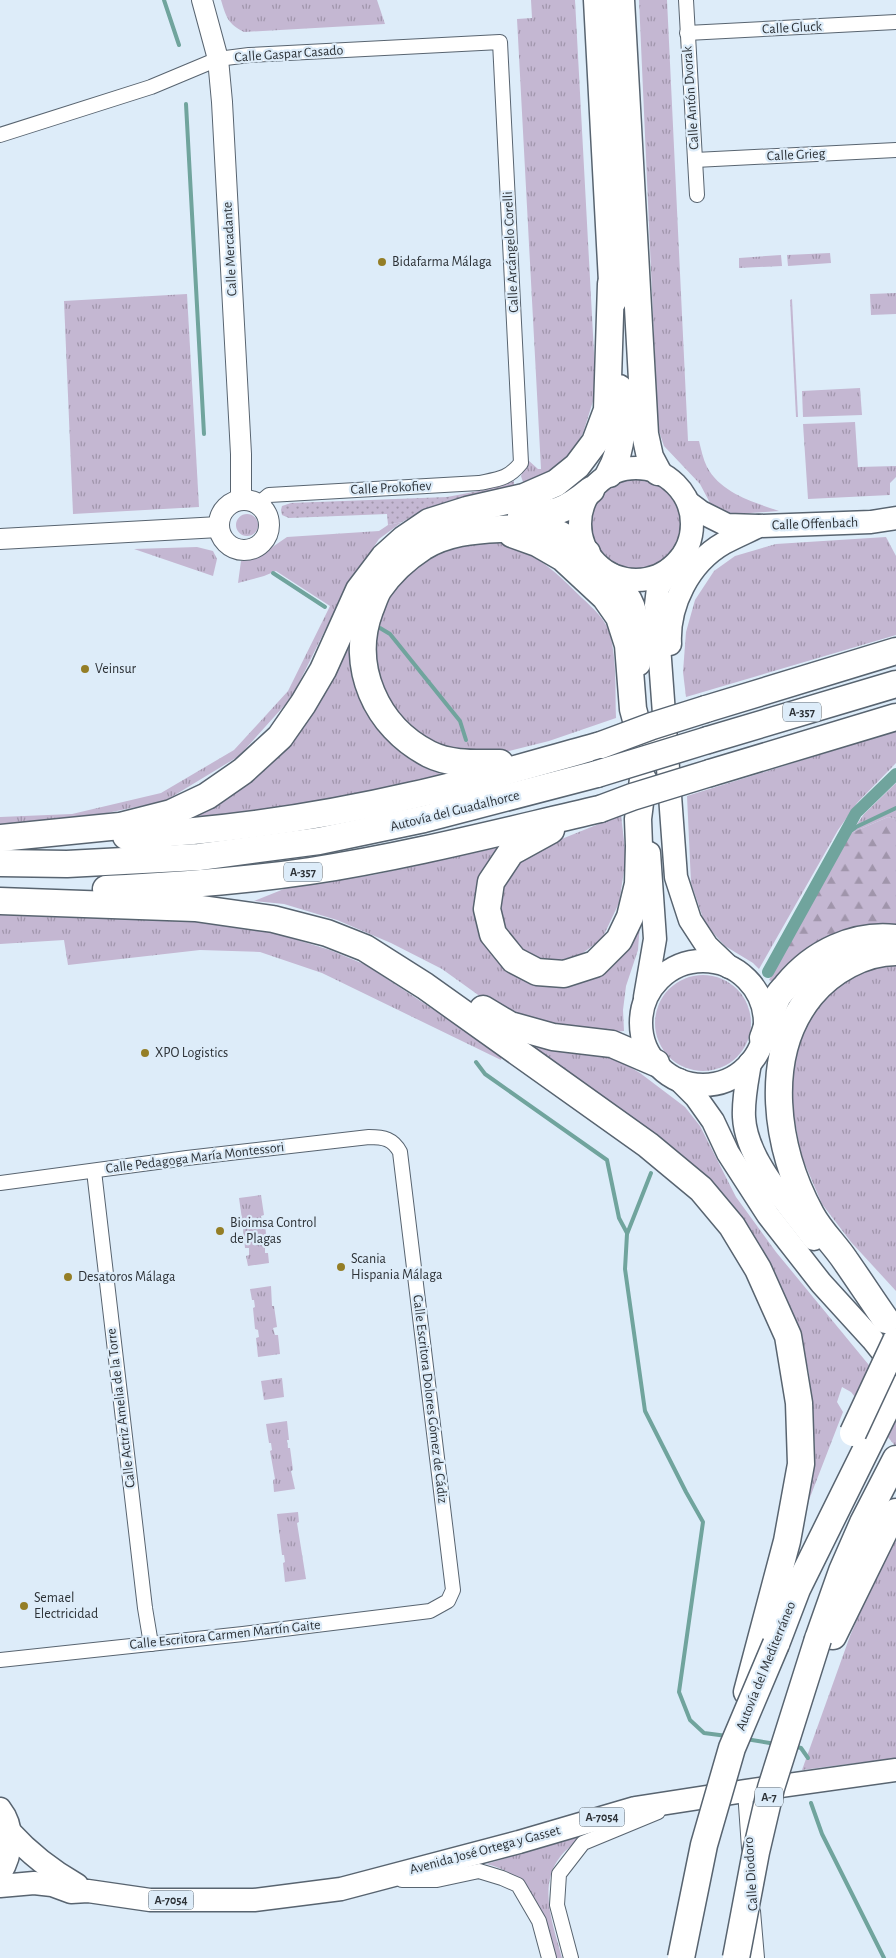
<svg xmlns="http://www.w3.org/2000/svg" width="896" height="1958" font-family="'Alegreya Sans',sans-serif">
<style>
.grass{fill:url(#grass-tufts)}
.forest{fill:url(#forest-firs)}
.garden{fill:url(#garden-dots)}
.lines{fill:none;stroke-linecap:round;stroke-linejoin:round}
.stream{stroke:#70a49d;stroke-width:4}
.canal{stroke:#70a49d;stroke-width:12}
.street-casing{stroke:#586470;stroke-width:16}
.secondary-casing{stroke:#586470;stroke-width:22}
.primary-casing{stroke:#586470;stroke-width:25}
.highway-casing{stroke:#586470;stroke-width:29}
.street{stroke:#fff;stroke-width:14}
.secondary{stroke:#fff;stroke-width:20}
.primary{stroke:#fff;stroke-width:22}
.highway{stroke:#fff;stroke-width:26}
.highway-bridge-casing{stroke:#586470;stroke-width:29;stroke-linecap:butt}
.highway-bridge{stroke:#fff;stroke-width:26}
.poi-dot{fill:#947e26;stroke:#ddecf9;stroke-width:2}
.labels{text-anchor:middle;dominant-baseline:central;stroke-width:4.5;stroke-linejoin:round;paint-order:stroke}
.shield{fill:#ddecf9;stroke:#626a71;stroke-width:1}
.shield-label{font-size:12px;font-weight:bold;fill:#2d3237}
.street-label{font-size:14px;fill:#2d3237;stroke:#ddecf9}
.poi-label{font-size:14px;fill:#2d3237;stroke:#ddecf9;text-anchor:start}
</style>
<defs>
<pattern id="grass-tufts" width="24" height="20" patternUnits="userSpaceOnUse" patternTransform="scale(1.25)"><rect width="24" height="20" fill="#c4b7d2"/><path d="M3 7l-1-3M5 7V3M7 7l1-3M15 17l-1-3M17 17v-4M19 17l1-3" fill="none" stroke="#a095ab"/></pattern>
<pattern id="forest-firs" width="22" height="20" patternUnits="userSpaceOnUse" patternTransform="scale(1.25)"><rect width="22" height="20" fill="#c4b7d2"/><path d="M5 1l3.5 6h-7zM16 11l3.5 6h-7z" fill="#a095ab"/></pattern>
<pattern id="garden-dots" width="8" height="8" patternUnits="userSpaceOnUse" patternTransform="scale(1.25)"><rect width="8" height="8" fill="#c4b7d2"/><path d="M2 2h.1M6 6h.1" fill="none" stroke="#a095ab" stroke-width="1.8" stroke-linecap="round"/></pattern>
</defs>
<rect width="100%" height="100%" fill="#ddecf9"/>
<g class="grass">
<path d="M221,0H377L385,24L244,32C228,24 226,17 221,0Z"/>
<path d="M531,0H575L594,353V398L583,433L570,455L554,471L524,485L521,476L528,460L538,469H541L517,19L532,18Z"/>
<path d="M639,0H667L688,441H699C701,449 703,459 707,467C721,493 753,502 779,511L737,514L721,511L710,503L700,484L664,446L658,428Z"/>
<path d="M830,253L831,263L788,266L787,255Z"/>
<path d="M781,255L782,266L739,268V258Z"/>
<path d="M896,293V314L871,315L870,294Z"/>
<path d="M187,294L199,507L73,514L64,301Z"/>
<path d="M792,299L798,417H796L790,300Z"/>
<path d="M860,388L862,415L803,417L802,391Z"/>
<path d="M855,422L858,467L896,466V477L890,483V495L808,499L803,424Z"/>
<circle cx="635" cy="525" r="47"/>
<circle cx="247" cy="525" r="11"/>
<path d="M402,522L379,539L350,583L334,612L292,697L239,756L165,801L73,820L0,825V817L72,814L161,793L234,750L288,691L330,606L276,571L264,576L238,583L241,561L258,557L287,537L379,531L388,525Z"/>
<path d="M886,537L896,556V635L686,697L683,672L686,632L695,600L714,571L735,556L776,544Z"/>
<path d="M489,541C532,548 553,569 582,598C593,608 606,620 610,634C617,661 615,691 616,718L549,741L501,753L457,752L418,735L388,703L374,662L377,618L398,580L446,547Z"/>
<path d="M197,547L213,551L217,559L213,576L134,549Z"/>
<path d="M350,639C351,651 349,666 353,678C368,723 401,760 446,776L286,811L185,820L230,797L293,741L329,684Z"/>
<path d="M896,731V763L857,803L838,830L759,969L753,963L725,946L705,924L691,883L687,796Z"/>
<path d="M896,783V819L888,817L851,833L864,814Z"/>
<path d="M621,815L626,858L619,903L602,939L580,955L548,963L524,953L506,933L498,911L503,884L522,855Z"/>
<path d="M505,846L481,901L542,980L640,922L638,950L626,986L623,1010L624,1031L614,1032L560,1029L488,1002L442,969L391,943L337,920L284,904L254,901L289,887L373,875Z"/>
<path d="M0,910L184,918L268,931L330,950L366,965L502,1055L501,1060L322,973L260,952L200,950L68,965L64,940L0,944Z"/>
<path d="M896,963V1291L851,1242L822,1204L801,1155L791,1099L792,1069L800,1031L818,998L847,977L878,964Z"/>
<circle cx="703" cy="1023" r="48"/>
<path d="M523,1043L613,1057L640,1073L685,1107L700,1126L736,1197L776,1252L896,1398V1447L851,1392L842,1387L837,1402L843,1412L802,1518L815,1450L809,1373L793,1313L774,1271L737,1212L682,1155Z"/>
<path d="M261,1195L264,1215L261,1216L262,1223H265L267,1245L265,1246V1253H268L269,1263L248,1266L246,1256L249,1255V1248H245L243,1227L246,1226L245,1219H242L239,1198Z"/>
<path d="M271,1286L272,1306H274L277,1327L273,1328L275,1335H278L280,1354L258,1357L256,1338L259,1337L258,1330L255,1329L253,1308L255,1307L254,1300H252L250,1289Z"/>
<path d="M282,1378L284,1397L264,1400L261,1381Z"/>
<path d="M287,1421L289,1440H287L288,1448H290L293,1470L291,1471L295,1489L274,1492L273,1480L275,1479L270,1451L272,1450L271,1443H269L266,1424Z"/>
<path d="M298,1512L299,1522L297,1523L306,1579L285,1582L283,1563L285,1562L284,1555H282L277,1514Z"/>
<path d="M896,1537V1758L802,1770L850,1636L875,1577Z"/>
<path d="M582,1836C575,1843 566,1849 560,1857C537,1887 554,1927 562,1958H554C542,1916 535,1875 486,1864Z"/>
</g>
<path class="forest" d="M888,817L896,819V931L775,983L769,980L851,833Z"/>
<path class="garden" d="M514,481V486L451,500L424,510L402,522L388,525L387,514L289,518L282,515L281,510L282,506L291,503L447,497L484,490Z"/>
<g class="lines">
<g class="stream">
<path d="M164,0L179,45"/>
<path d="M186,104L204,434"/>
<path d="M273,573L325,607"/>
<path d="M380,628L390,634L460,721L466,740"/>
<path d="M842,837L856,827L896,808"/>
<path d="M476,1062L485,1074L607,1160L619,1218L627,1233"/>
<path d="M651,1173L627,1234L625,1269L645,1411L686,1492L703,1522L679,1692L690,1720L704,1733L727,1736"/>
<path d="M746,1739L776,1744"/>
<path d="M793,1746L801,1748L808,1758"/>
<path d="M811,1803L822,1834L884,1958"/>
</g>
<path class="canal" d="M768,972L856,813L896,774"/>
<g class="street-casing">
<g id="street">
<path d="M686,0L697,195"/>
<path d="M687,33L896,22"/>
<path d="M0,135L151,87L218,59L249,55L500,42L521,463C508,479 499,479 479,483L269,495L258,504"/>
<path d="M695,160L896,150"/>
<path d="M94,1171L145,1608L151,1644"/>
<path d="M0,1183L187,1158L369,1137C384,1137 393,1139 400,1152L453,1590L448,1601L430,1611L243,1634L0,1660"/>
<path d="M745,1791L749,1848"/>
<path d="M402,1880H437L479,1871L502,1878L518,1885L539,1921L549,1958"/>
<path d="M753,1911L757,1958"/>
<path d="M571,1958L557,1905L559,1874L583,1843L658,1812"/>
</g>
</g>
<g class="secondary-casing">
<g id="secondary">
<path d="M202,0L218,59L222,102L241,454V500"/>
<circle cx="244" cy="525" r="25"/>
<path d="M0,539L219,527"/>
</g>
</g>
<g class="primary-casing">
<g id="primary">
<circle cx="636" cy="524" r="56"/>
<path d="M689,503L701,512L727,525L759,526L871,522L896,518"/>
<path d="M669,570L658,588L656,605L676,877L690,920L707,946L729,967"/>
<path d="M612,575C617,581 623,587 627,594C641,613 638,642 639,664"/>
<path d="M670,644C668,605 689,563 724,543C735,537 747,532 759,526"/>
<circle cx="703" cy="1023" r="62"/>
<path d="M645,997L655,939L649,853"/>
<path d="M750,1063C747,1081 743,1099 744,1117C746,1160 789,1205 814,1239"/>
<path d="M679,1080L696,1097L713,1121L728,1153L768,1215L821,1283L872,1339L896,1369"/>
<path d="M0,1809C15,1828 12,1854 0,1874"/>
<path d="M9,1831C29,1853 50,1870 77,1885"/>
<path d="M0,1886L34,1883L52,1885L71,1892L88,1891L150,1900H254L341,1889L519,1842L635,1808L745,1791L896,1770"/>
</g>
</g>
<g class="highway-casing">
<g id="highway">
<path d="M597,0L613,301"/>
<path d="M621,0L645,434L650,457L658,472"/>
<path d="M609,474C625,447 622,418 619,388"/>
<path d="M521,515C556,513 563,513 591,490"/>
<path d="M512,534L537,543L563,558L605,597L619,617L628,645L633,709L642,742"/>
<path d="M706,709L896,651"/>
<path d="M708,740L896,684"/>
<path d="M500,763C476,763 451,765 429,754C376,727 349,666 370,610C373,603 375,595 379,589C390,573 406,558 423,547C446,533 473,530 500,529C543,527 552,524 587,553"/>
<path d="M710,773L896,717"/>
<path d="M551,830L511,852L491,882L487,909L493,934L514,960L537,972L564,974L595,964L619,940L630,917L638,884L639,846L638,819L643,779"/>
<path d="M126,836C223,831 319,817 414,795C477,781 539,762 601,745"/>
<path d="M0,838L120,826L171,813L207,796L243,771L280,737L303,704L323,670L359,590L384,557L404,539L429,522L467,510L524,497L556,483L577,466L595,442L607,410L611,284"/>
<path d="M0,863L67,864L199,857L319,841L424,819L597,774"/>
<path d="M106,889C174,886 243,881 310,871C408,856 504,831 600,809"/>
<path d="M0,901L195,908L273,919L327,933L365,948L425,986L648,1145L701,1189L732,1226L758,1269L788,1336L799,1403L801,1464L787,1541L747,1692"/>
<path d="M483,1009L510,1025L553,1037L612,1044L656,1063"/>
<path d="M763,1038C768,1025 771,1010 777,998C779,993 784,989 787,985C813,953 854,933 896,938"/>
<path d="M886,1320C872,1300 859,1280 845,1260C835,1245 820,1231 811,1214C776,1150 761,1056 811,995C831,971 864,952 896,952"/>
<path d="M833,1636L886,1528L896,1512"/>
<path d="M818,1639L842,1571L863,1523L896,1459"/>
<path d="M776,1644L797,1589L896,1389"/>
</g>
</g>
<use href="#street" class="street"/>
<use href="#secondary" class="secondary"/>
<use href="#primary" class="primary"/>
<use href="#highway" class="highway"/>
<g class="highway-bridge-casing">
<g id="highway-bridge">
<path d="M601,745L652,726L706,709"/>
<path d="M597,774L708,740"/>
<path d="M600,809L632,797L710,773"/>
<path d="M853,1433L896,1341"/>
<path d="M681,1958L704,1845L732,1748L776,1644"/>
<path d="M736,1958L756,1852L771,1788L818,1639"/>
</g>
</g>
<use href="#highway-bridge" class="highway-bridge"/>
</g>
<g class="poi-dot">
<circle cx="382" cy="262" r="5"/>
<circle cx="85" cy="669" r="5"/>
<circle cx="145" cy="1053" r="5"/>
<circle cx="220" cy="1231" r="5"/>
<circle cx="341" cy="1267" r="5"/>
<circle cx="68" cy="1277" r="5"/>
<circle cx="24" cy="1606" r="5"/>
</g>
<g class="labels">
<g class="shield">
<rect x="783" y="702.5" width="38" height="19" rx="4"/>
<rect x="284" y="862.5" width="38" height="19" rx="4"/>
<rect x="755" y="1787.5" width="28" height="19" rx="4"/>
<rect x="579.5" y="1807.5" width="45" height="19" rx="4"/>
<rect x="148.5" y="1890.5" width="45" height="19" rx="4"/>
</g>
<g class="shield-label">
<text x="802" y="712">A-357</text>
<text x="303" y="872">A-357</text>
<text x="769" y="1797">A-7</text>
<text x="602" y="1817">A-7054</text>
<text x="171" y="1900">A-7054</text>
</g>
<g class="street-label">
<text transform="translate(792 28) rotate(-3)">Calle Gluck</text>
<text transform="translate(289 54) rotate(-4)">Calle Gaspar Casado</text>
<text transform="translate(691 98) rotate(-94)">Calle Antón Dvorak</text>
<text transform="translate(796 155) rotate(-3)">Calle Grieg</text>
<text transform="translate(230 249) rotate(-93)">Calle Mercadante</text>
<text transform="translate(511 252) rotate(-93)">Calle Arcángelo Corelli</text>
<text transform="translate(391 488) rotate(-3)">Calle Prokofiev</text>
<text transform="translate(815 524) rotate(-2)">Calle Offenbach</text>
<text transform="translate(455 811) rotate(-14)">Autovía del Guadalhorce</text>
<text transform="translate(195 1158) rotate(-7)">Calle Pedagoga María Montessori</text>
<text transform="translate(430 1399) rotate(83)">Calle Escritora Dolores Gómez de Cádiz</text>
<text transform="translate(121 1408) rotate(-97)">Calle Actriz Amelia de la Torre</text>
<text transform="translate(225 1635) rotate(-6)">Calle Escritora Carmen Martín Gaite</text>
<text transform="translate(766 1666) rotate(-68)">Autovía del Mediterráneo</text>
<text transform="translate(485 1850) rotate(-15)">Avenida José Ortega y Gasset</text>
<text transform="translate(751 1874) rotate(-94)">Calle Diodoro</text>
</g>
<g class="poi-label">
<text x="392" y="262">Bidafarma Málaga</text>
<text x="95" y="669">Veinsur</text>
<text x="155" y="1053">XPO Logistics</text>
<text x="230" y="1223">Bioimsa Control<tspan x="230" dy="16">de Plagas</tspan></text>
<text x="351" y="1259">Scania<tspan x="351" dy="16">Hispania Málaga</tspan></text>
<text x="78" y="1277">Desatoros Málaga</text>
<text x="34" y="1598">Semael<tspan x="34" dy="16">Electricidad</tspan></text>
</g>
</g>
</svg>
